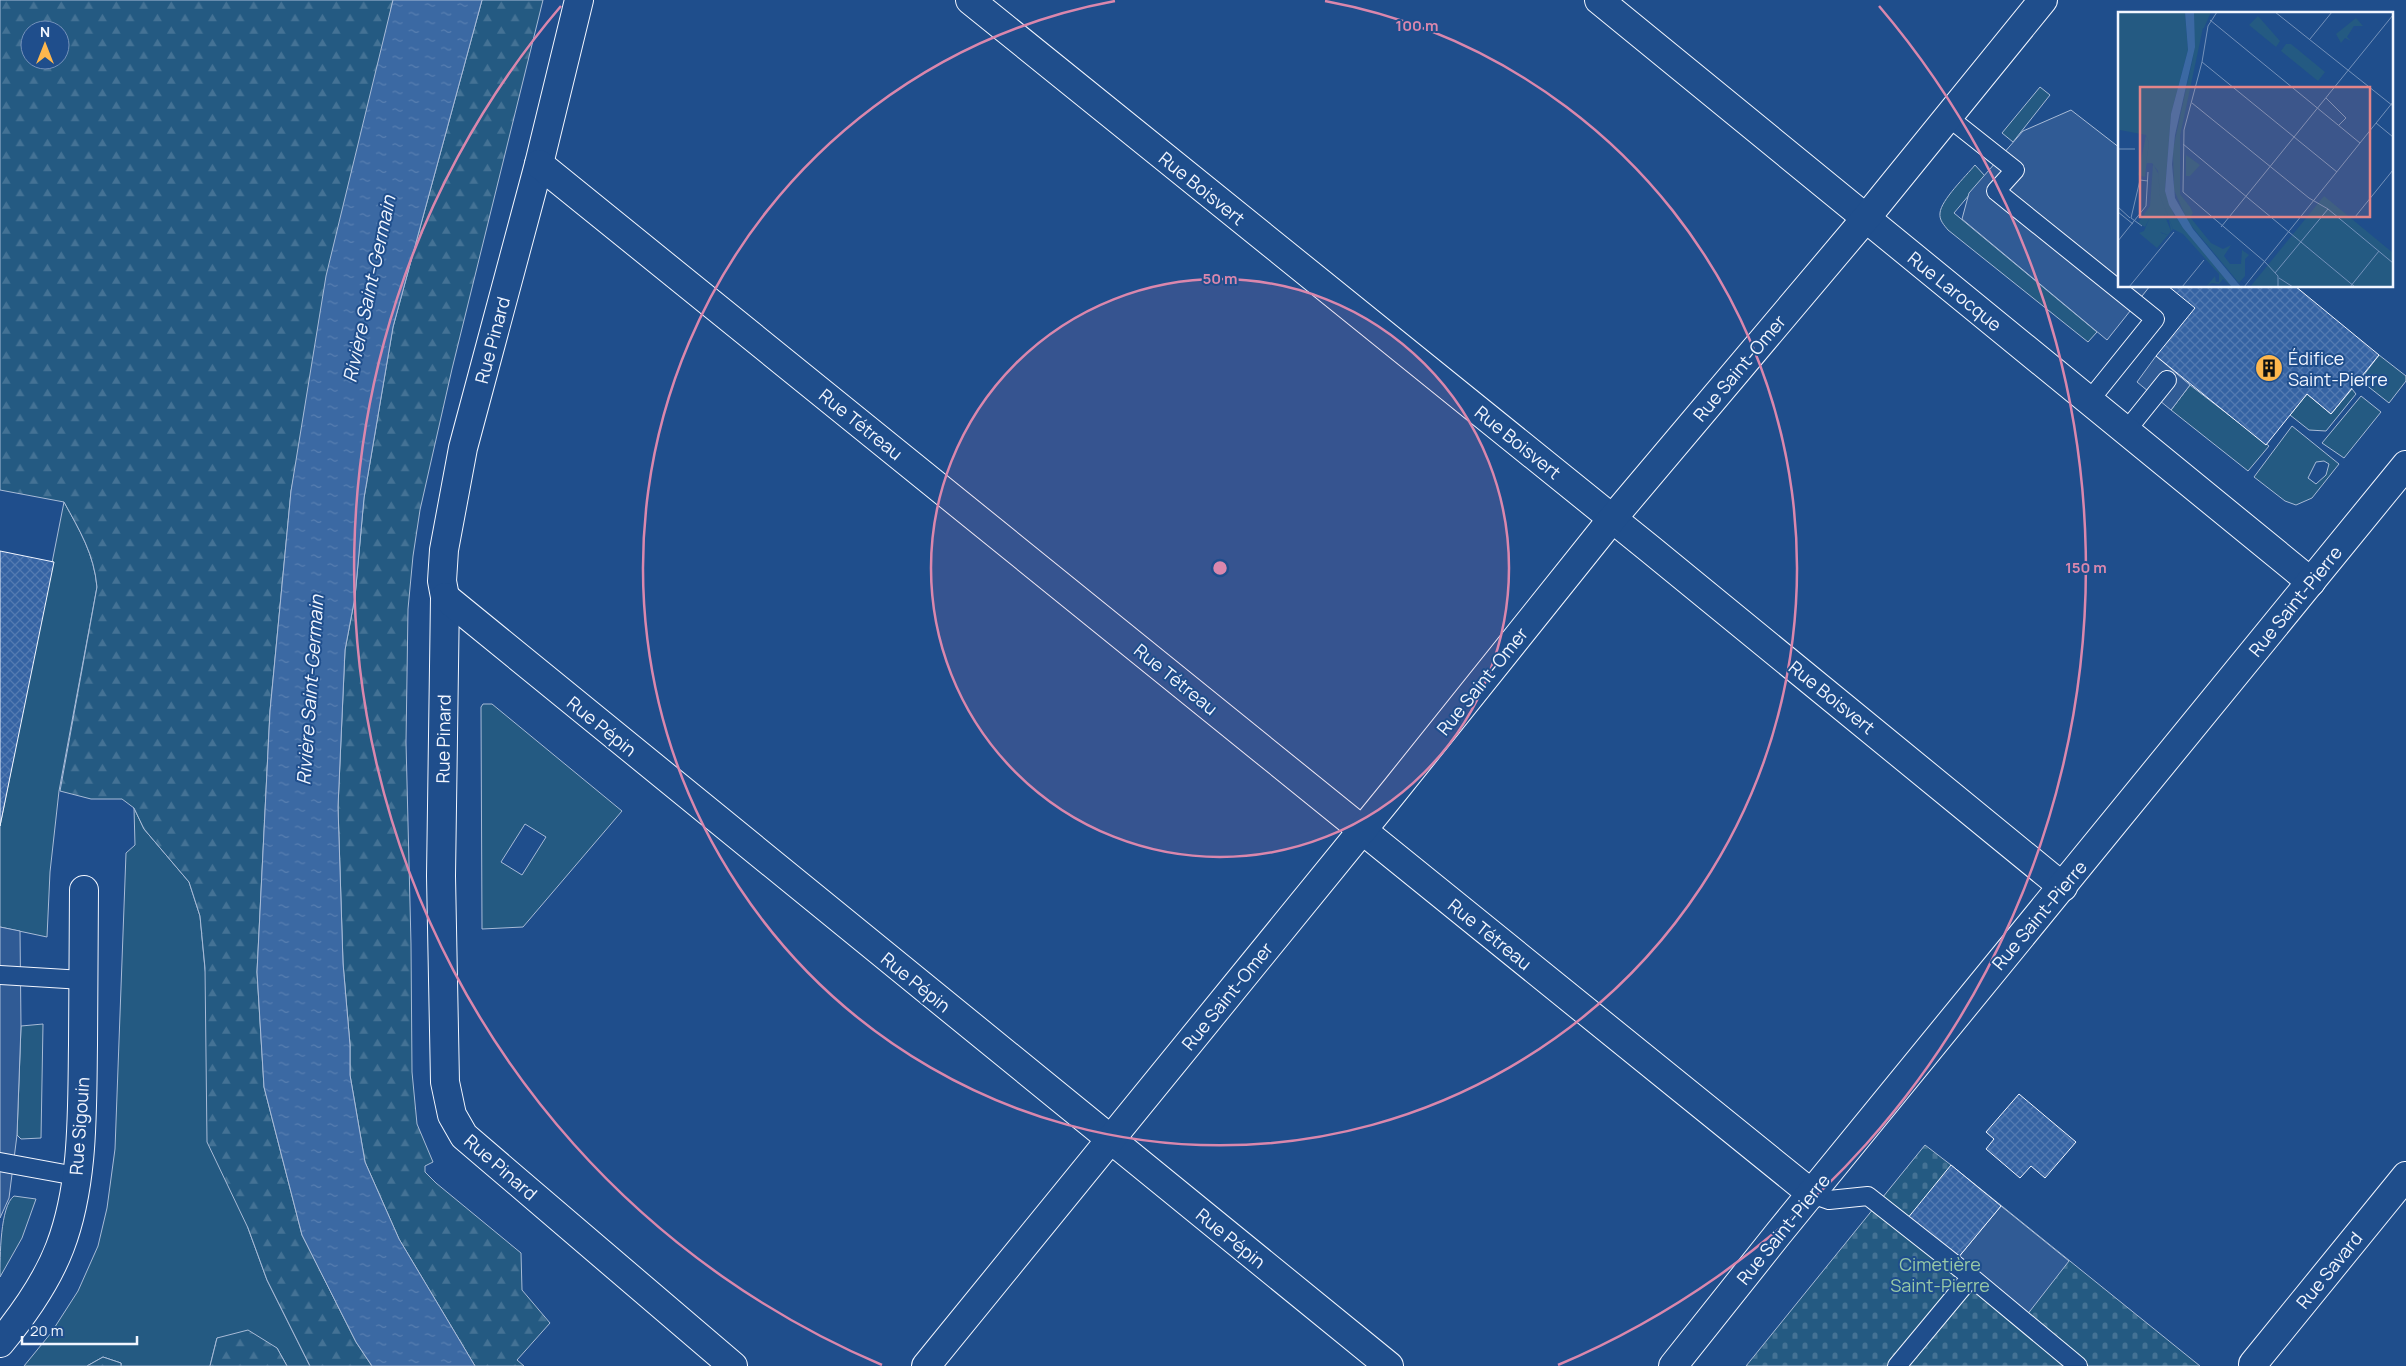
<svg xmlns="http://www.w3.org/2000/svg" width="2406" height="1366" font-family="Manrope,sans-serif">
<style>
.grass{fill:#245a82;stroke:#a8bbd7;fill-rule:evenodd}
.forest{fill:url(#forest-firs);stroke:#a8bbd7;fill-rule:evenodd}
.cemetery{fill:url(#cemetery-stones);stroke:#a8bbd7}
.parking{fill:#305b95;stroke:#a8bbd7}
.water{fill:url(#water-ripples);stroke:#a8bbd7}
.building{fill:url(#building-cross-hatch);stroke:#f2f6ff}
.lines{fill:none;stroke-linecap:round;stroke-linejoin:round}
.service-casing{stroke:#f2f6ff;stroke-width:20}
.minor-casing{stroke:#f2f6ff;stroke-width:30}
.primary-casing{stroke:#f2f6ff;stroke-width:30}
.service{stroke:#1f4e8c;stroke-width:18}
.minor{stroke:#1f4e8c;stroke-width:28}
.primary{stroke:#1f4e8c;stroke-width:28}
.ring{fill:none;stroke:#da87ad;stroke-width:2.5}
.labels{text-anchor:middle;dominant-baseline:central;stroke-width:4;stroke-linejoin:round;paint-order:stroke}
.street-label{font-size:18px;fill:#f2f6ff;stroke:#1f4e8c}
.poi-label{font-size:18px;fill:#f2f6ff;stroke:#1f4e8c;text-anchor:start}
.park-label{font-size:18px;fill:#97c8a6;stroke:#1f4e8c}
.water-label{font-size:19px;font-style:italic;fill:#f2f6ff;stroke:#1f4e8c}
.inset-road{fill:none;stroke:#7391ba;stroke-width:1}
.view{fill:#e38589;fill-opacity:0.15;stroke:#e38589;stroke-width:2.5}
.inset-edge{fill:none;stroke:#f2f6ff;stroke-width:2.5}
.centre{fill:#da87ad;stroke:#1f4e8c;stroke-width:2.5}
.ring-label{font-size:15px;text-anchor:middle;font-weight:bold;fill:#da87ad;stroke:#1f4e8c;stroke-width:4;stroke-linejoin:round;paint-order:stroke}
</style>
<defs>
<pattern id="forest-firs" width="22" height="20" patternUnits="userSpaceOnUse" patternTransform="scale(1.25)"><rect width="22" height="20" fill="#245a82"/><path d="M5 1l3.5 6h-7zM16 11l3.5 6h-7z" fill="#447295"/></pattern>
<pattern id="cemetery-stones" width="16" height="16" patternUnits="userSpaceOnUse" patternTransform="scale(1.25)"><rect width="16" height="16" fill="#245a82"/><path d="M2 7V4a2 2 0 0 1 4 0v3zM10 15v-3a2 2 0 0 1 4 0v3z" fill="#447295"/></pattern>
<pattern id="water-ripples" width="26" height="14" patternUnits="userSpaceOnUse" patternTransform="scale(1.25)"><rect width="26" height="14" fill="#3b69a3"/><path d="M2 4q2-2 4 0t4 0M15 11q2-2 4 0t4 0" fill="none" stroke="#587fb1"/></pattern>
<pattern id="building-cross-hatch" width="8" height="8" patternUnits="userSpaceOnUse" patternTransform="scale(1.25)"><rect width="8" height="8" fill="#3563a3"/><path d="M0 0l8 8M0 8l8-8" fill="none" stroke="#537ab1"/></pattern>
</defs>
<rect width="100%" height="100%" fill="#1f4e8c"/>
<g class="grass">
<path d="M2040,87L2050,95L2013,142L2002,133Z"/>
<path d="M1975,165L1985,176L1954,213L2097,332L2088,342L1948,230C1944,225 1939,220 1940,213C1941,200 1966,176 1975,165Z"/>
<path d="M2379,355L2406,376V381L2389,403L2360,380Z"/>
<path d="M2190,385L2269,446L2248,471L2171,410Z"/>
<path d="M2352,389L2356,394L2326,431L2309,430L2290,415L2307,394L2331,414Z"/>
<path d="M2361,396L2381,412L2344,458L2322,443Z"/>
<path d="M2292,426L2339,464L2312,498L2296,505L2285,501L2254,477ZM2324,461L2329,464L2326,475L2316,484L2308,478L2316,462Z"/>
<path d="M64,502C80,531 94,554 97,587L59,791L50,872L47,937L0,927V826Z"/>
<path d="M483,704H492L622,811L523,927L482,929L481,707ZM525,824L546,837L522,875L501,862Z"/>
<path d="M134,808L144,829L189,882L200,916L205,969L248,1228L267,1280L310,1366H287L277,1348L217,1338L210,1366H121V1363L103,1357L87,1366H24L51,1333L78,1291L98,1246L107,1208L115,1149L126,853L135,845Z"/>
<path d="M43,1024L41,1138L21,1139L17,1135L21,1026Z"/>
<path d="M14,1196L36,1199L22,1238L0,1277C0,1257 0,1206 14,1196Z"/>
</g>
<g class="forest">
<path d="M0,0H393L291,491L270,711L257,972L264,1087L302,1235L356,1342L372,1366H310L267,1280L248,1228L207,1142L205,968L200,916L189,882L144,829L134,808L122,799H91L60,791L97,587C94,554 80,531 64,502L0,490ZM30,30H60V60H30Z"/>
<path d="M482,0H543L452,369L420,510L413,556L408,609L406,742L411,944L412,1072L417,1124L433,1162L425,1166V1172L436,1183L521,1253L522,1290L550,1323L517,1360L524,1366H475L399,1239L365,1162L350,1075V1045L343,963L338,807L345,650L355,597L364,498L393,327Z"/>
<path d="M248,1330L277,1348L287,1366H210L217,1338Z"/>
<path d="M103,1357L121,1363V1366H87Z"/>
</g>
<path class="cemetery" d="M1925,1145L1951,1165L2200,1366H1746Z"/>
<g class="parking">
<path d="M2071,110L2120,148V286H2150L2107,340L1962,219L1969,193L2023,131Z"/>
<path d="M2156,356L2190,385L2171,410L2137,382Z"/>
<path d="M0,927L20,931L21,1026L17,1135L9,1198L0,1218Z"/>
<path d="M2001,1206L2069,1261L2023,1320L1957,1259Z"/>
</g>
<path class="water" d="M393,0H482L393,327L364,498L355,597L345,650L338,807L343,963L350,1045V1075L365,1162L399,1239L475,1366H372L356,1342L302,1235L264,1087L257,972L270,711L291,491L326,276Z"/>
<g class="building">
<path d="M2168,286H2295L2379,355L2331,414L2307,394L2266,445L2156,356L2195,308Z"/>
<path d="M0,551L54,562L0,826Z"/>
<path d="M2019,1094L2076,1142L2045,1178L2031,1166L2020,1178L1986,1149L1994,1139L1986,1132Z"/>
<path d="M1951,1165L2001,1206L1957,1259L1907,1219Z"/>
</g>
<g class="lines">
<g class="service-casing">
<g id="service">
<path d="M1948,117L2015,170L1996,191L2155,319L2089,401"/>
<path d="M2126,431L2167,380"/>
<path d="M0,975L83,980"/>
<path d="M0,1162L76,1176"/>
<path d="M1812,1194L1829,1200L1868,1196L1971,1277"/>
<path d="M1897,1366L1971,1277L2078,1366"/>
</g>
</g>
<g class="minor-casing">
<g id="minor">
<path d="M579,0L539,164L463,448L444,550L442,581L445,597L441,876L445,1082L452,1115L464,1136L733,1366"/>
<path d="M970,0L1650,549L2063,887"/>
<path d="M1599,0L2311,582"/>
<path d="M539,164L1812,1194"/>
<path d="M445,597L1389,1366"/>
<path d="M0,1343C24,1314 47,1281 60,1247C84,1184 82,1111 83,1045C83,993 84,941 84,890"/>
<path d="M2253,1364L2406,1176"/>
<path d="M926,1366L1395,790L1612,519L1866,218L2043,0"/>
</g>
</g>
<g class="primary-casing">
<path id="primary" d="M1673,1366L1778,1234L2406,465"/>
</g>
<use href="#service" class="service"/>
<use href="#minor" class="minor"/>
<use href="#primary" class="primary"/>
</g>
<circle cx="1220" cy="568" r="289" fill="#da87ad" fill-opacity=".12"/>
<g class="ring">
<circle cx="1220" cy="568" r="289"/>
<path d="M1325 1A577 577 0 1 1 1115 1"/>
<path d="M882 1365A866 866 0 0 1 561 6M1879 6A866 866 0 0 1 1558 1365"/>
</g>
<defs>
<g id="building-disc" transform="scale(1.4375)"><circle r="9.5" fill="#ffb74d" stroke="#1f4e8c"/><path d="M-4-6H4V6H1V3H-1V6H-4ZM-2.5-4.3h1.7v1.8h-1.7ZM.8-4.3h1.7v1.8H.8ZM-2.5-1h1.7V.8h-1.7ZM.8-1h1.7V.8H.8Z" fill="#111"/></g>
</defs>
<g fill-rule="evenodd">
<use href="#building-disc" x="2269" y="368"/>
</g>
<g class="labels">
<g class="street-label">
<text transform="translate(1202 188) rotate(39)">Rue Boisvert</text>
<text transform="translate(1955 291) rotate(39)">Rue Larocque</text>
<text transform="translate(492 340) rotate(-75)">Rue Pinard</text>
<text transform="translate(1739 368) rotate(-50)">Rue Saint-Omer</text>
<text transform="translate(861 424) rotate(39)">Rue Tétreau</text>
<text transform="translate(1518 442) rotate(39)">Rue Boisvert</text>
<text transform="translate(2295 601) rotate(-51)">Rue Saint-Pierre</text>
<text transform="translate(1176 679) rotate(39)">Rue Tétreau</text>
<text transform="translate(1482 681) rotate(-51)">Rue Saint-Omer</text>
<text transform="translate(1832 697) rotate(39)">Rue Boisvert</text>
<text transform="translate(602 726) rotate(39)">Rue Pépin</text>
<text transform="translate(443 739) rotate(-89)">Rue Pinard</text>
<text transform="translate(2039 915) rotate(-50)">Rue Saint-Pierre</text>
<text transform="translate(1490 934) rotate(39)">Rue Tétreau</text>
<text transform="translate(916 982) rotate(39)">Rue Pépin</text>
<text transform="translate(1227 996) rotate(-51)">Rue Saint-Omer</text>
<text transform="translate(79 1126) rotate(-86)">Rue Sigouin</text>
<text transform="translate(501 1167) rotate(41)">Rue Pinard</text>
<text transform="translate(1783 1229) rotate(-51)">Rue Saint-Pierre</text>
<text transform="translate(1231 1238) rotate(39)">Rue Pépin</text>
<text transform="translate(2329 1270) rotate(-51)">Rue Savard</text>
</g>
<g class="poi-label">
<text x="2288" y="358">Édifice<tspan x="2288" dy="21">Saint-Pierre</tspan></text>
</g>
<g class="park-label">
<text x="1940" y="1264">Cimetière<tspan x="1940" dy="21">Saint-Pierre</tspan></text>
</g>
<g class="water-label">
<text transform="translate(369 289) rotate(-78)">Rivière Saint-Germain</text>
<text transform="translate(310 690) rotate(-86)">Rivière Saint-Germain</text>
</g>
</g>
<g transform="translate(2118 12)">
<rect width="275" height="275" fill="#1f4e8c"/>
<path d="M28,123L31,131L27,165L20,163ZM68,143L82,153L72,164H68ZM35,152L41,163L46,192L55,217L53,219L51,208L42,206L43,221L50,223L39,236L21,221L26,219L32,205L27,215L20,211L32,194Z" fill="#245a82"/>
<path d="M0,0H67L70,38L53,102L47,179L56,203L114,275L105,267L101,272L94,271L88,275L97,264L98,270H101V262L65,222L55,217L42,184L40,159L34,151H28L31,131L28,123L2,118L0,122ZM76,0H93L86,11L62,124V182L72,195L75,201L72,205L93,231L105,237L113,233L106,244L112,252H123L124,238L131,243L127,247V264L121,271L70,210L56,178L55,137L75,45ZM140,4L162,29L158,35L131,13ZM238,6L245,14H236L229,25L233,29L227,26L223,31L218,22ZM168,32H173L207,60L200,69L163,39ZM46,202L53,219L50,223L42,220V206Z" fill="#245a82"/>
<path d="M206,184L275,241V275H132Z" fill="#245a82"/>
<path d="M76,0H93L86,16L77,18Z" fill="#245a82"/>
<path d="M67,0H76L77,35L57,123L54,152L57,186L75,217L123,275H114L65,216L51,193L47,179L53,102L70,38Z" fill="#3b69a3"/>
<path class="inset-road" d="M99,0L90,14L84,50L66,118L65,180L147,250L160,264V275M157,0L275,94M92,8L242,131M192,27L214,0M84,50L219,160M208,86L228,106L221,113M74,91L191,186L210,197M258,111L275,125M65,132L237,275M0,137H17M0,195L12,206M0,200L15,212M237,205L275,158M24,214L13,206L22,168L30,169M103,215L275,3M0,229L28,194L30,160M157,261L210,197L275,251M161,266L175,275M11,275L56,220M64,275L86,248M126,275L275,90M232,275L261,239"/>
<path class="view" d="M22,75H252V205H22Z"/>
<rect width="275" height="275" class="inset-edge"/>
</g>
<circle cx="1220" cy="568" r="8" class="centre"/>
<g class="ring-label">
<text x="1417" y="31">100 m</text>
<text x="1220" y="284">50 m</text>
<text x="2086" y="573">150 m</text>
</g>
<g transform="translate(45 45)"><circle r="24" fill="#1f4e8c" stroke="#7391ba"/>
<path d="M0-4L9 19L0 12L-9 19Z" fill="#ffb74d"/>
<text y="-8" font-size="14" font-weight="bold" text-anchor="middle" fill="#f2f6ff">N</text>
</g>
<path d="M22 1336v8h115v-8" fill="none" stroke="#f2f6ff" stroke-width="2.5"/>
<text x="30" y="1336" font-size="15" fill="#f2f6ff" stroke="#1f4e8c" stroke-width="4" paint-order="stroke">20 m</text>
</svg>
